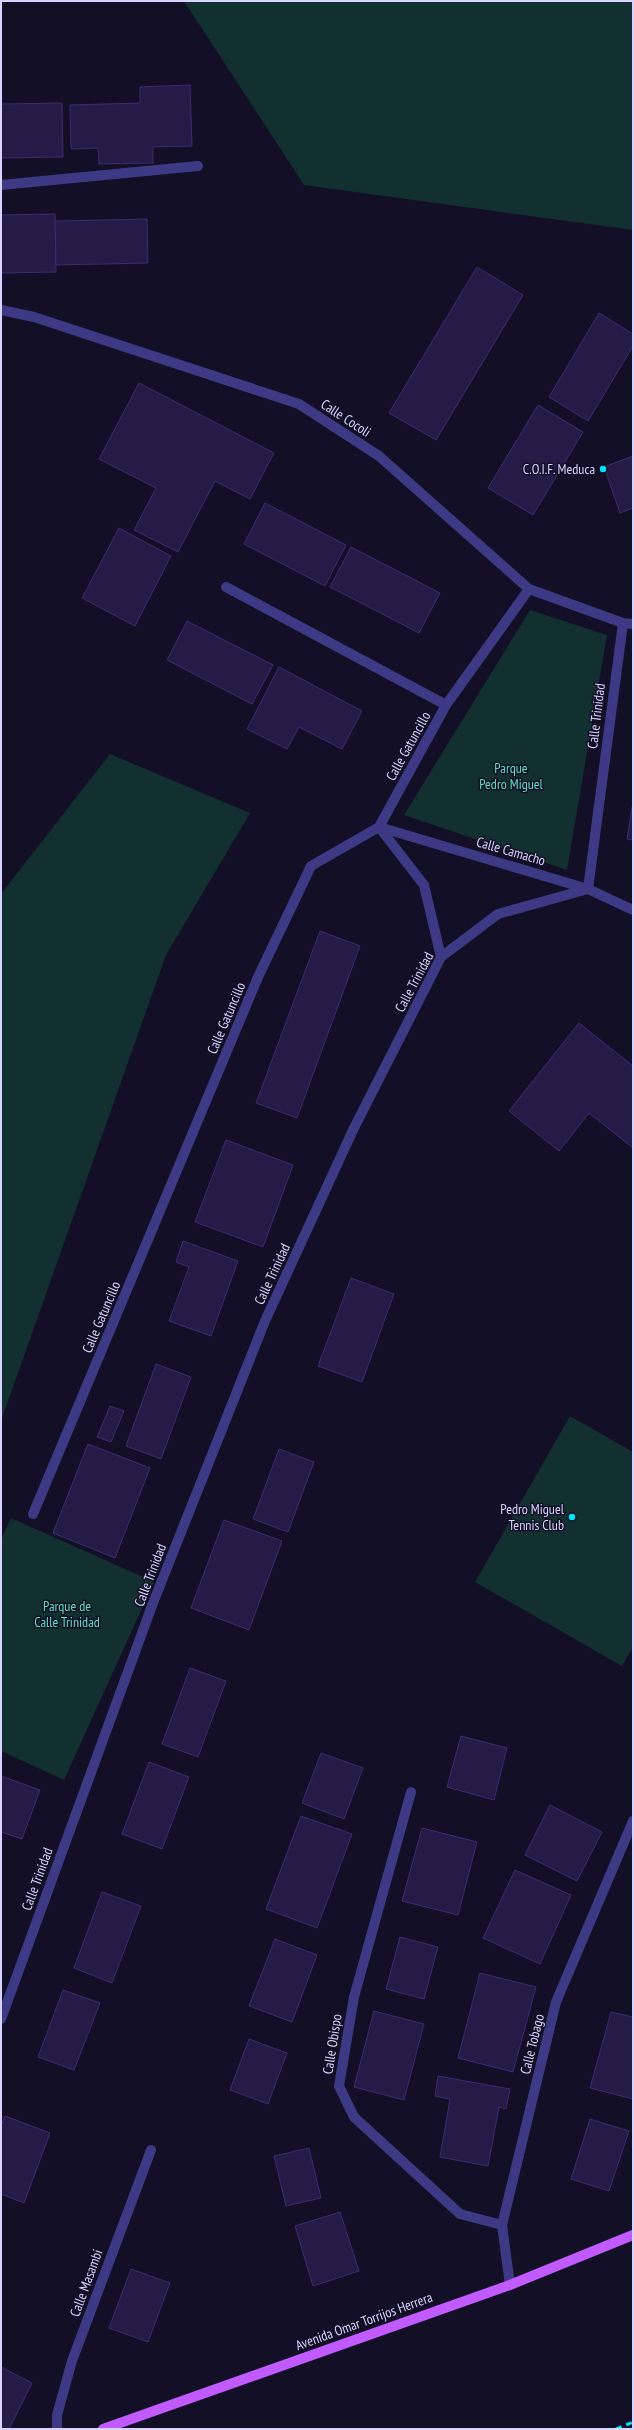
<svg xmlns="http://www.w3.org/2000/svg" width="634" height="2430" font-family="'PT Sans Narrow',sans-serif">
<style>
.green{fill:#12302f}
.building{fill:#241b47;stroke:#3b2d73}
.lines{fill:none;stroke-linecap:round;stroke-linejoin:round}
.service{stroke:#3d3a85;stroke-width:10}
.minor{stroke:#3d3a85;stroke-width:10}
.primary{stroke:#c25bff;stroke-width:10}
.rail{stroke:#00e5ff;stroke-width:3;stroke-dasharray:6 5;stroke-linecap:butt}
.poi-dot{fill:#00e5ff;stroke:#130f26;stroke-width:1.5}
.labels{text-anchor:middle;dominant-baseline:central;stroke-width:3;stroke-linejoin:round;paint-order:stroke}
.street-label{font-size:14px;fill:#d9d4ff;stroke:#130f26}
.poi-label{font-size:14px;fill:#d9d4ff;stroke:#130f26;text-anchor:end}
.park-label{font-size:14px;fill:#5fe0c0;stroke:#130f26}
</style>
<rect width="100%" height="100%" fill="#130f26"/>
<g class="green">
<path d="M184,1H633V230L304,185Z"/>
<path d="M530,610L607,635L567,870L404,815Z"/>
<path d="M110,754L250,813L166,955L1,1421V894Z"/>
<path d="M570,1416L633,1452V1647L622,1666L475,1582Z"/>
<path d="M11,1518L154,1582L64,1780L1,1751V1540Z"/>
</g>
<g class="building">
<path d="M190,85L192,146L153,147V163L99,164L98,148L71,149L70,105L140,103V87Z"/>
<path d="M62,103L63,157L1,158V104Z"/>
<path d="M55,214L56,272L1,273V215Z"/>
<path d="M147,219L148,263L56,265L55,221Z"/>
<path d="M477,267L523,295L436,440L389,413Z"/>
<path d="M599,313L633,334V346L588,421L549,397Z"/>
<path d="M139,383L274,453L250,499L215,481L178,552L134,530L156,488L99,459Z"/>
<path d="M538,405L583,432L533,515L488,488Z"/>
<path d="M633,456V508L620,513L604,467Z"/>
<path d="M265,503L346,545L325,586L244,544Z"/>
<path d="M119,528L171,556L135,626L82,598Z"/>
<path d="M351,547L440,593L419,633L330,587Z"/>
<path d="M187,621L273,665L252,704L167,660Z"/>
<path d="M279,667L362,711L342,749L299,727L287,749L247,729Z"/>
<path d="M633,802V840L627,839Z"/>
<path d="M320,931L360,946L297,1118L256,1103Z"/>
<path d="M579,1023L633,1066V1148L589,1113L559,1151L509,1111Z"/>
<path d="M226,1140L293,1165L263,1247L195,1222Z"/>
<path d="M183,1241L238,1261L211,1336L169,1321L189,1267L176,1262Z"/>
<path d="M351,1278L394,1294L362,1382L318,1366Z"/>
<path d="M156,1364L191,1377L161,1459L126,1446Z"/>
<path d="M110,1406L124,1411L111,1442L97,1437Z"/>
<path d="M88,1444L150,1468L115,1558L53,1533Z"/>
<path d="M279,1449L314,1462L288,1532L253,1519Z"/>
<path d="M224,1520L282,1541L249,1630L191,1608Z"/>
<path d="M190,1668L226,1681L198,1757L162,1744Z"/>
<path d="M461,1736L507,1748L494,1800L447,1787Z"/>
<path d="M321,1753L363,1768L344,1819L302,1803Z"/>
<path d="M149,1762L189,1777L162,1849L122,1834Z"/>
<path d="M1,1776L40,1790L22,1839L1,1832Z"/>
<path d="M550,1805L602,1832L577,1881L525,1855Z"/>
<path d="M301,1816L352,1834L317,1928L266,1909Z"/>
<path d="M422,1828L477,1842L458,1915L402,1901Z"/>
<path d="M515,1870L571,1895L540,1964L483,1938Z"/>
<path d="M102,1892L141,1906L112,1983L74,1968Z"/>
<path d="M400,1937L438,1947L424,1999L386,1989Z"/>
<path d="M275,1939L317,1955L292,2022L249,2006Z"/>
<path d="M480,1973L536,1987L513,2072L458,2058Z"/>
<path d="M63,1990L100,2003L74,2070L38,2057Z"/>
<path d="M374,2011L424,2024L404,2100L354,2087Z"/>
<path d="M611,2012L633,2017V2099L590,2088Z"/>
<path d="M249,2039L287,2053L268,2104L230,2090Z"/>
<path d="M438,2076L510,2089L506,2109L499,2107L488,2166L440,2157L450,2099L435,2096Z"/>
<path d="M5,2116L50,2133L24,2203L1,2194V2126Z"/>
<path d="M590,2119L629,2131L609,2191L571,2179Z"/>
<path d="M309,2148L321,2198L286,2206L274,2156Z"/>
<path d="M340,2212L359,2271L313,2286L295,2226Z"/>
<path d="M131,2269L170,2283L148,2342L109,2328Z"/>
<path d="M1,2367L32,2383L9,2429H1Z"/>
</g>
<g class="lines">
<g class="service">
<path d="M1,185L198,166"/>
<path d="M226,587L446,705"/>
<path d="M57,2429V2415L72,2361L151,2150"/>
</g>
<g class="minor">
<path d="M1,310L34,317L299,404L379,456L529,589L623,623L633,624"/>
<path d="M379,827L588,889L633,910"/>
<path d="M379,827L424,885L441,957"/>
<path d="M33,1514L258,977L311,866L379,827L446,705L529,589"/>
<path d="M411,1792L354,1997L339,2086L354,2117L460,2214L502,2225"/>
<path d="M1,2019L153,1603L265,1321L353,1130L441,957L498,914L588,889L623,623"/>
<path d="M510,2285L502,2225L556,2002L633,1821"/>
</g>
<path class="primary" d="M103,2429L510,2285L633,2235"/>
<path class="rail" d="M616,2429L633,2422"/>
</g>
<g class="poi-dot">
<circle cx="603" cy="469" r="4"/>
<circle cx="572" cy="1517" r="4"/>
</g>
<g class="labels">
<g class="street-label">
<text transform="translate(346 418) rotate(33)">Calle Cocoli</text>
<text transform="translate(596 716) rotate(-83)">Calle Trinidad</text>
<text transform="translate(408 746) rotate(-61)">Calle Gatuncillo</text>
<text transform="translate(511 851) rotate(16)">Calle Camacho</text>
<text transform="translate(414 982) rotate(-62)">Calle Trinidad</text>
<text transform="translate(226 1018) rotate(-67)">Calle Gatuncillo</text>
<text transform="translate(272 1274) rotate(-65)">Calle Trinidad</text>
<text transform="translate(101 1317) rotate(-67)">Calle Gatuncillo</text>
<text transform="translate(150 1575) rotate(-69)">Calle Trinidad</text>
<text transform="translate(37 1879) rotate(-70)">Calle Trinidad</text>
<text transform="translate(332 2044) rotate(-81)">Calle Obispo</text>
<text transform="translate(532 2044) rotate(-76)">Calle Tobago</text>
<text transform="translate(86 2283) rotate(-70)">Calle Masambi</text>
<text transform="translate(364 2321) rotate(-20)">Avenida Omar Torrijos Herrera</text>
</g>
<g class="poi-label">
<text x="595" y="469">C.O.I.F. Meduca</text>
<text x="564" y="1509">Pedro Miguel<tspan x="564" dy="16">Tennis Club</tspan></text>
</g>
<g class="park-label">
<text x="511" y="768">Parque<tspan x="511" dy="16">Pedro Miguel</tspan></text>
<text x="67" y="1606">Parque de<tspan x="67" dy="16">Calle Trinidad</tspan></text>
</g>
</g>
<rect width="634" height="2430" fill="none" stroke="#d9d4ff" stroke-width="4"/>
</svg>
